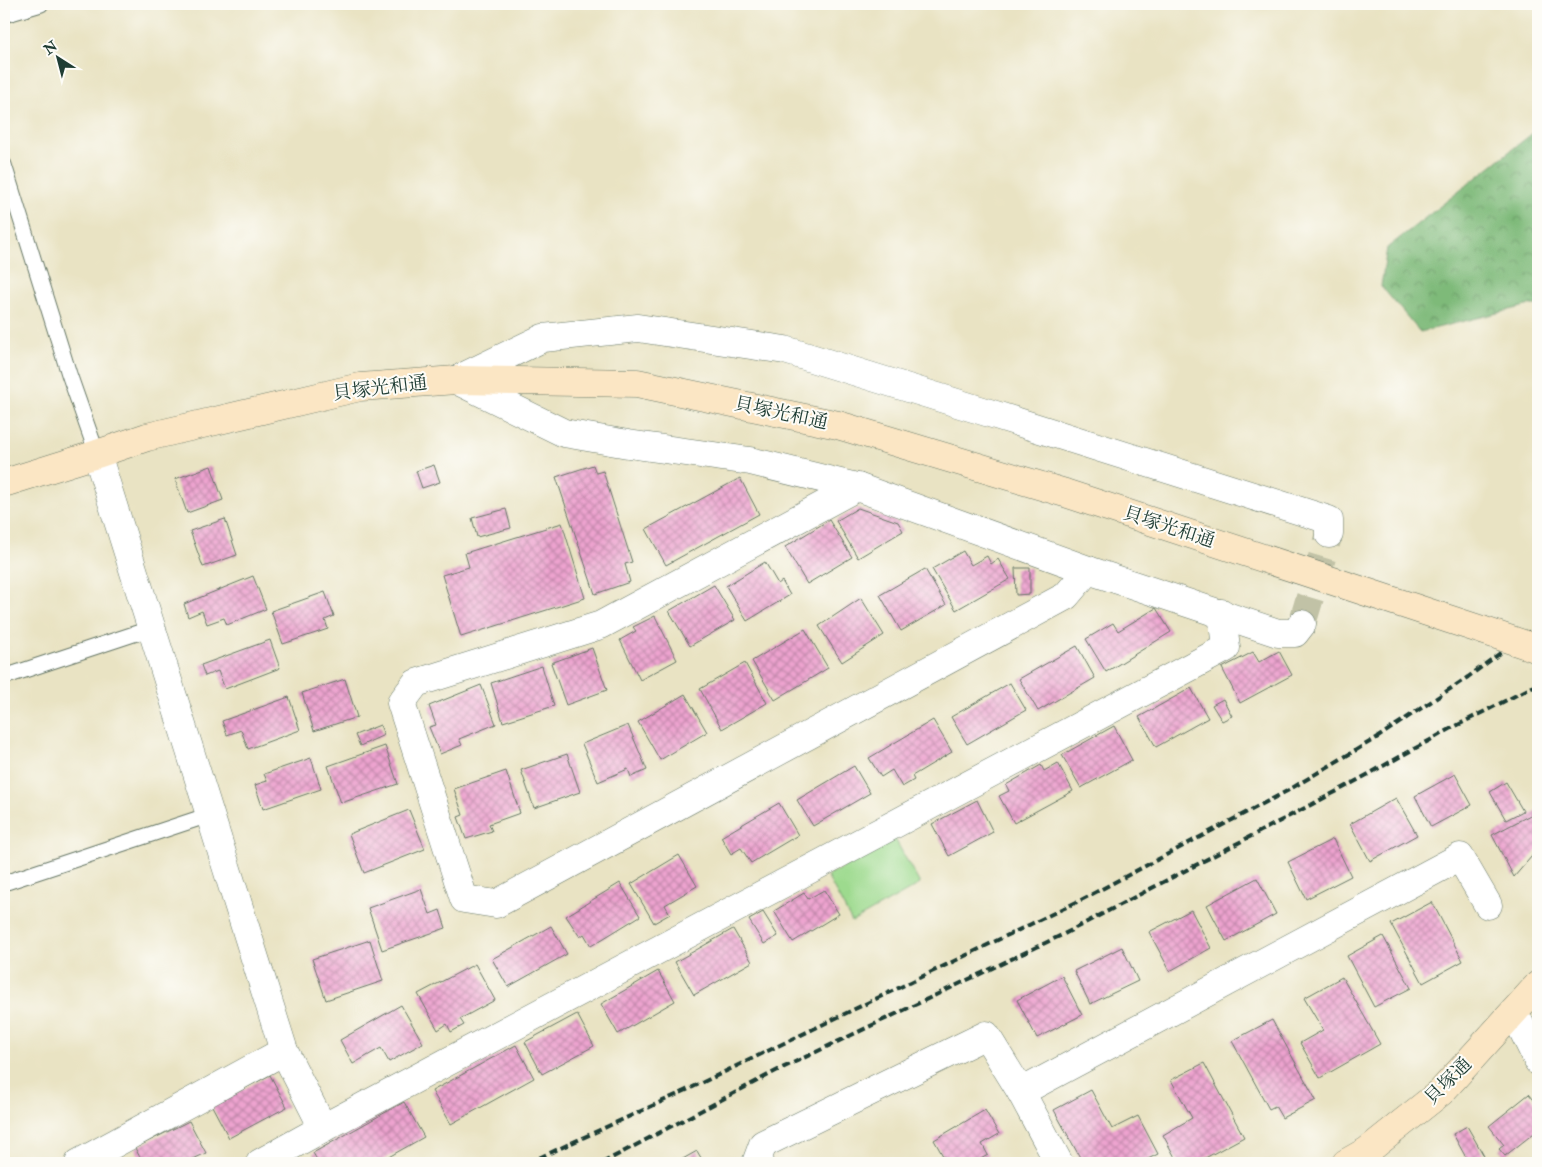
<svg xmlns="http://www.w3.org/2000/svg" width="1542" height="1167" font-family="'IM FELL Double Pica','Noto Serif JP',serif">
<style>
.forest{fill:url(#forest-crowns);stroke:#4e7c56}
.park{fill:#9dda8e;stroke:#5e8c61}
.building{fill:url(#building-cross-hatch)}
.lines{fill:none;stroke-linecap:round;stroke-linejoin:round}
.street-tunnel{stroke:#c1c2a6;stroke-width:28;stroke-dasharray:28 14;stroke-linecap:butt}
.lane-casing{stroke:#676;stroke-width:17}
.street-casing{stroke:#676;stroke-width:29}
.secondary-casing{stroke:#676;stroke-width:29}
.lane{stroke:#fff;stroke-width:15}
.street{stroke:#fff;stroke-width:28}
.secondary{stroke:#fbe6c4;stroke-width:28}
.rail{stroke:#1f3d34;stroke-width:4;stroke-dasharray:8 4;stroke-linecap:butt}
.secondary-bridge-casing{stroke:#676;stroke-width:29;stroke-linecap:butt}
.secondary-bridge{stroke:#fbe6c4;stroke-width:28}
.labels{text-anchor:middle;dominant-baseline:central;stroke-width:4;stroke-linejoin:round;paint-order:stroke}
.street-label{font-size:19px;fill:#1f3d34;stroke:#fdfcf7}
</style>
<defs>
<pattern id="forest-crowns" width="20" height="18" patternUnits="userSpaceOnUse" patternTransform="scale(1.25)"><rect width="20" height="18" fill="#7eba79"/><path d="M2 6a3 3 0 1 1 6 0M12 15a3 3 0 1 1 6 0" fill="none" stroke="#679864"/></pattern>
<pattern id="building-cross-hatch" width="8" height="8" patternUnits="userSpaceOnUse" patternTransform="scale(1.25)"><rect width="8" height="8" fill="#eda3cf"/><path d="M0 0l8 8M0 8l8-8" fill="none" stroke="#bf86a9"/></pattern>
</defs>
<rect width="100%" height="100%" fill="#fdfcf7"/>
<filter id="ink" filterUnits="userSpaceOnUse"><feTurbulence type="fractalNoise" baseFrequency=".02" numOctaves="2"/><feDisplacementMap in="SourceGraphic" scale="10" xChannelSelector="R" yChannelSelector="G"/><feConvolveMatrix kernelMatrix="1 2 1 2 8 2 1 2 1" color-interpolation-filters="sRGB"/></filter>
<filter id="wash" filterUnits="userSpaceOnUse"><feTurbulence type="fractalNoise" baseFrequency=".0096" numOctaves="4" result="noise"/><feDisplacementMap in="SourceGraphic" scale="20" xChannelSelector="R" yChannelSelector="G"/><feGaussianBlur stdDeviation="1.12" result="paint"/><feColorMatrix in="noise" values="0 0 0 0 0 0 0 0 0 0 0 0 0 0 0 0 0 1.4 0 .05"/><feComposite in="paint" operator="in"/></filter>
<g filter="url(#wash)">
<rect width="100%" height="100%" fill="#e9e3c3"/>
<path class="forest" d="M1538,129V305H1530L1420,332L1381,286L1387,248Z"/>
<path class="park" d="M895,839L920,884L852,922L827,876Z"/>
<g id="blocks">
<g class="building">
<path d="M434,465L440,482L422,488L416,471Z"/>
<path d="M593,465L596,473L603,471L632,562L625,564L630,582L595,594L556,477Z"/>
<path d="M211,466L223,500L187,513L175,479Z"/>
<path d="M740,478L759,514L666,565L646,529Z"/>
<path d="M858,508L898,522L903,531L858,558L836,521Z"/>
<path d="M506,509L511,528L477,537L472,518Z"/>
<path d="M225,519L237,555L203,567L190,531Z"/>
<path d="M829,520L852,557L807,584L785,547Z"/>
<path d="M562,523L585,598L461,637L442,575L469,567L465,553Z"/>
<path d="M963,551L971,565L987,556L991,564L998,559L1010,579L956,610L932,569Z"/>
<path d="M765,562L778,584L782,581L790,595L747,621L726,586Z"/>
<path d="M1015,568H1030V594L1016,595Z"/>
<path d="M925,569L946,605L901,631L880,595Z"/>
<path d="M253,576L266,609L227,625L224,618L207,624L202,611L188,617L184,604Z"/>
<path d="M714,585L735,620L690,646L669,611Z"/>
<path d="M325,592L334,616L325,620L328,629L283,644L271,611Z"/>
<path d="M861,598L884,635L842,662L819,626Z"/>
<path d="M1156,608L1171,632L1106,672L1086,639L1113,623L1118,631Z"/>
<path d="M655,616L677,660L640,680L620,640L636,631L633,627Z"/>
<path d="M805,629L828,668L775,700L752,661Z"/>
<path d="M270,640L280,668L225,689L218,671L205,676L201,665Z"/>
<path d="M1077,646L1095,678L1038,711L1019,679Z"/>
<path d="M592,648L607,690L566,705L551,663Z"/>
<path d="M1279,651L1292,675L1240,703L1222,668L1253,652L1259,662Z"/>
<path d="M745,663L767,703L722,729L700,689Z"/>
<path d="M542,666L554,706L503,722L491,683Z"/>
<path d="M345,679L357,717L314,731L302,693Z"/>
<path d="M1010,683L1026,710L967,744L951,717Z"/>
<path d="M481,685L496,724L459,739L462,745L440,754L429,727L436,725L429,706Z"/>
<path d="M1191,688L1208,718L1156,747L1139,717Z"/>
<path d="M685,694L707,732L660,760L638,722Z"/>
<path d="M289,697L300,730L248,749L241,730L227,735L222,721Z"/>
<path d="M1223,699L1232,716L1222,721L1212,705Z"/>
<path d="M933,720L952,752L912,776L914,780L902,787L892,770L881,777L869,758Z"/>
<path d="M380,725L384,735L360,746L355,735Z"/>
<path d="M628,725L647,770L631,777L628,769L598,782L582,744Z"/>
<path d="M1114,726L1132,760L1081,788L1062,755Z"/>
<path d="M385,746L398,784L341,803L328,766Z"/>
<path d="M567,754L580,792L534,808L521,770Z"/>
<path d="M311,758L321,789L263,809L255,785L267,781L264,774Z"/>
<path d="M1058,763L1073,791L1014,823L999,796L1009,791L1006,785L1041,765L1044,771Z"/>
<path d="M854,766L870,793L813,826L797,800Z"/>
<path d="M506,771L520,813L489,824L492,831L466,839L458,817L463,815L454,789Z"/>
<path d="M1455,774L1472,805L1431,827L1415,796Z"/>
<path d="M1506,782L1523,811L1506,820L1490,792Z"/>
<path d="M1396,798L1417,835L1370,861L1350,824Z"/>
<path d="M977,800L993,832L949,856L932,824Z"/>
<path d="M779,803L798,835L751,863L741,848L731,854L721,837Z"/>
<path d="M409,810L425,849L364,873L349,834Z"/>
<path d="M1538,811V849L1514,877L1492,835Z"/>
<path d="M1333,839L1351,876L1306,899L1288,862Z"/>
<path d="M679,855L697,886L665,905L670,914L654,923L631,884Z"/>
<path d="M1257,878L1276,914L1226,941L1207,905Z"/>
<path d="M620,883L640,916L591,946L584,934L580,937L566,916Z"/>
<path d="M421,889L430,914L440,910L446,928L382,950L368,908Z"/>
<path d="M824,890L839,914L793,942L774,911L804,893L808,899Z"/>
<path d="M1432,902L1463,961L1423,983L1391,924Z"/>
<path d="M1191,910L1211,948L1170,971L1149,932Z"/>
<path d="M763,912L778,936L764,944L749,920Z"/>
<path d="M551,926L567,954L508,987L492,959Z"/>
<path d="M733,929L752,962L694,995L675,962Z"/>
<path d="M1383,936L1411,988L1374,1007L1347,956Z"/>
<path d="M370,940L383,981L326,1000L312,959Z"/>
<path d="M1122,947L1138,981L1090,1004L1074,971Z"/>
<path d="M475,964L495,1000L460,1019L464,1025L451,1032L447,1024L438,1030L418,994Z"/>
<path d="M658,971L675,1001L618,1034L601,1004Z"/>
<path d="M1062,976L1082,1015L1037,1038L1017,1000Z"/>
<path d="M1342,977L1380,1044L1320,1078L1300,1043L1323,1030L1304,998Z"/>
<path d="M401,1005L423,1043L389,1062L381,1048L353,1064L340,1040Z"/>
<path d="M577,1014L594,1046L542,1074L525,1042Z"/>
<path d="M1272,1020L1316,1100L1282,1118L1275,1106L1269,1109L1232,1041Z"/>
<path d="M516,1045L534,1078L451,1124L432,1091Z"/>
<path d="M1204,1063L1244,1137L1196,1163H1178L1163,1135L1192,1118L1171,1080Z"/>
<path d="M270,1075L287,1107L229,1138L212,1106Z"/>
<path d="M1091,1090L1112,1129L1138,1116L1158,1154L1140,1163H1083L1054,1110Z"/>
<path d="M1529,1094L1538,1105V1130L1505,1156L1499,1149L1504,1145L1489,1126Z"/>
<path d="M404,1102L424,1137L378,1163H319L313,1153Z"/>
<path d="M985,1110L999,1134L982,1144L988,1155L973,1163H947L934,1140Z"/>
<path d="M189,1121L206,1153L185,1163H143L135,1148Z"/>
<path d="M1467,1126L1484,1156L1471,1163H1469L1453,1134Z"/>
<path d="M697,1151L704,1163H682L681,1160Z"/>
</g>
</g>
</g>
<g filter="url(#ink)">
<use href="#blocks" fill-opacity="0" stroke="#676" stroke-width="1"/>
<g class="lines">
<path class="street-tunnel" d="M1302,624L1329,534"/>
<g class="lane-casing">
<g id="lane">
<path d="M4,15L41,4"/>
<path d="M4,165L69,374L97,454"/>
<path d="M4,677L152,628"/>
<path d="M4,883L209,815"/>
</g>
</g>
<g class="street-casing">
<g id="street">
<path d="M456,380L543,338L638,328L785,350L983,411L1329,520V534"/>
<path d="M456,380L564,433L628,444L750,461L857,487L1088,570L1278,633H1295L1302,624"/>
<path d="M97,454L284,1051L323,1128"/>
<path d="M857,487L601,625L416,683L401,703L464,899L496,904L1066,596L1088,570"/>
<path d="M1514,1012L1538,1061"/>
<path d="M1021,1092L1059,1163"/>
<path d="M79,1163L284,1051"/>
<path d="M260,1163L323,1128L1226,648L1222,613"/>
<path d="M756,1163L763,1144L986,1035L1021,1092L1460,857L1488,905"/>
</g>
</g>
<g class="secondary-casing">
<g id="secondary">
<path d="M4,483L97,454L147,437L360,387L456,380L637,383L838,425L1065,493L1482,630"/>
<path d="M1346,1163L1367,1151L1441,1092L1538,985"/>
</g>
</g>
<use href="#lane" class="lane"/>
<use href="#street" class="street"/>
<use href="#secondary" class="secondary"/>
<g class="rail">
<path d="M528,1163L691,1088L1031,924L1081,900L1287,791L1378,737L1468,677L1538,625"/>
<path d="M602,1163L776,1071L1064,934L1345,787L1452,728L1538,684"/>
</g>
<g class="secondary-bridge-casing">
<path id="secondary-bridge" d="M1482,630L1538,649"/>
</g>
<use href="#secondary-bridge" class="secondary-bridge"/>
</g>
</g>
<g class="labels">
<g class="street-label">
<text transform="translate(380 388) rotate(-7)">貝塚光和通</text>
<text transform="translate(781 413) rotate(12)">貝塚光和通</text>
<text transform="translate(1169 527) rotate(18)">貝塚光和通</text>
<text transform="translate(1448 1081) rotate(-45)">貝塚通</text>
</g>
</g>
<rect width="1542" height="1167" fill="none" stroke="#fdfcf7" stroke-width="20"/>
<g transform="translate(58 58) rotate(324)" stroke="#fdfcf7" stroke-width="4" paint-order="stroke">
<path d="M0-4L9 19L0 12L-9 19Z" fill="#1f3d34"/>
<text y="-8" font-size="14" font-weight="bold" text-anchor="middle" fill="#1f3d34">N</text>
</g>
</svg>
